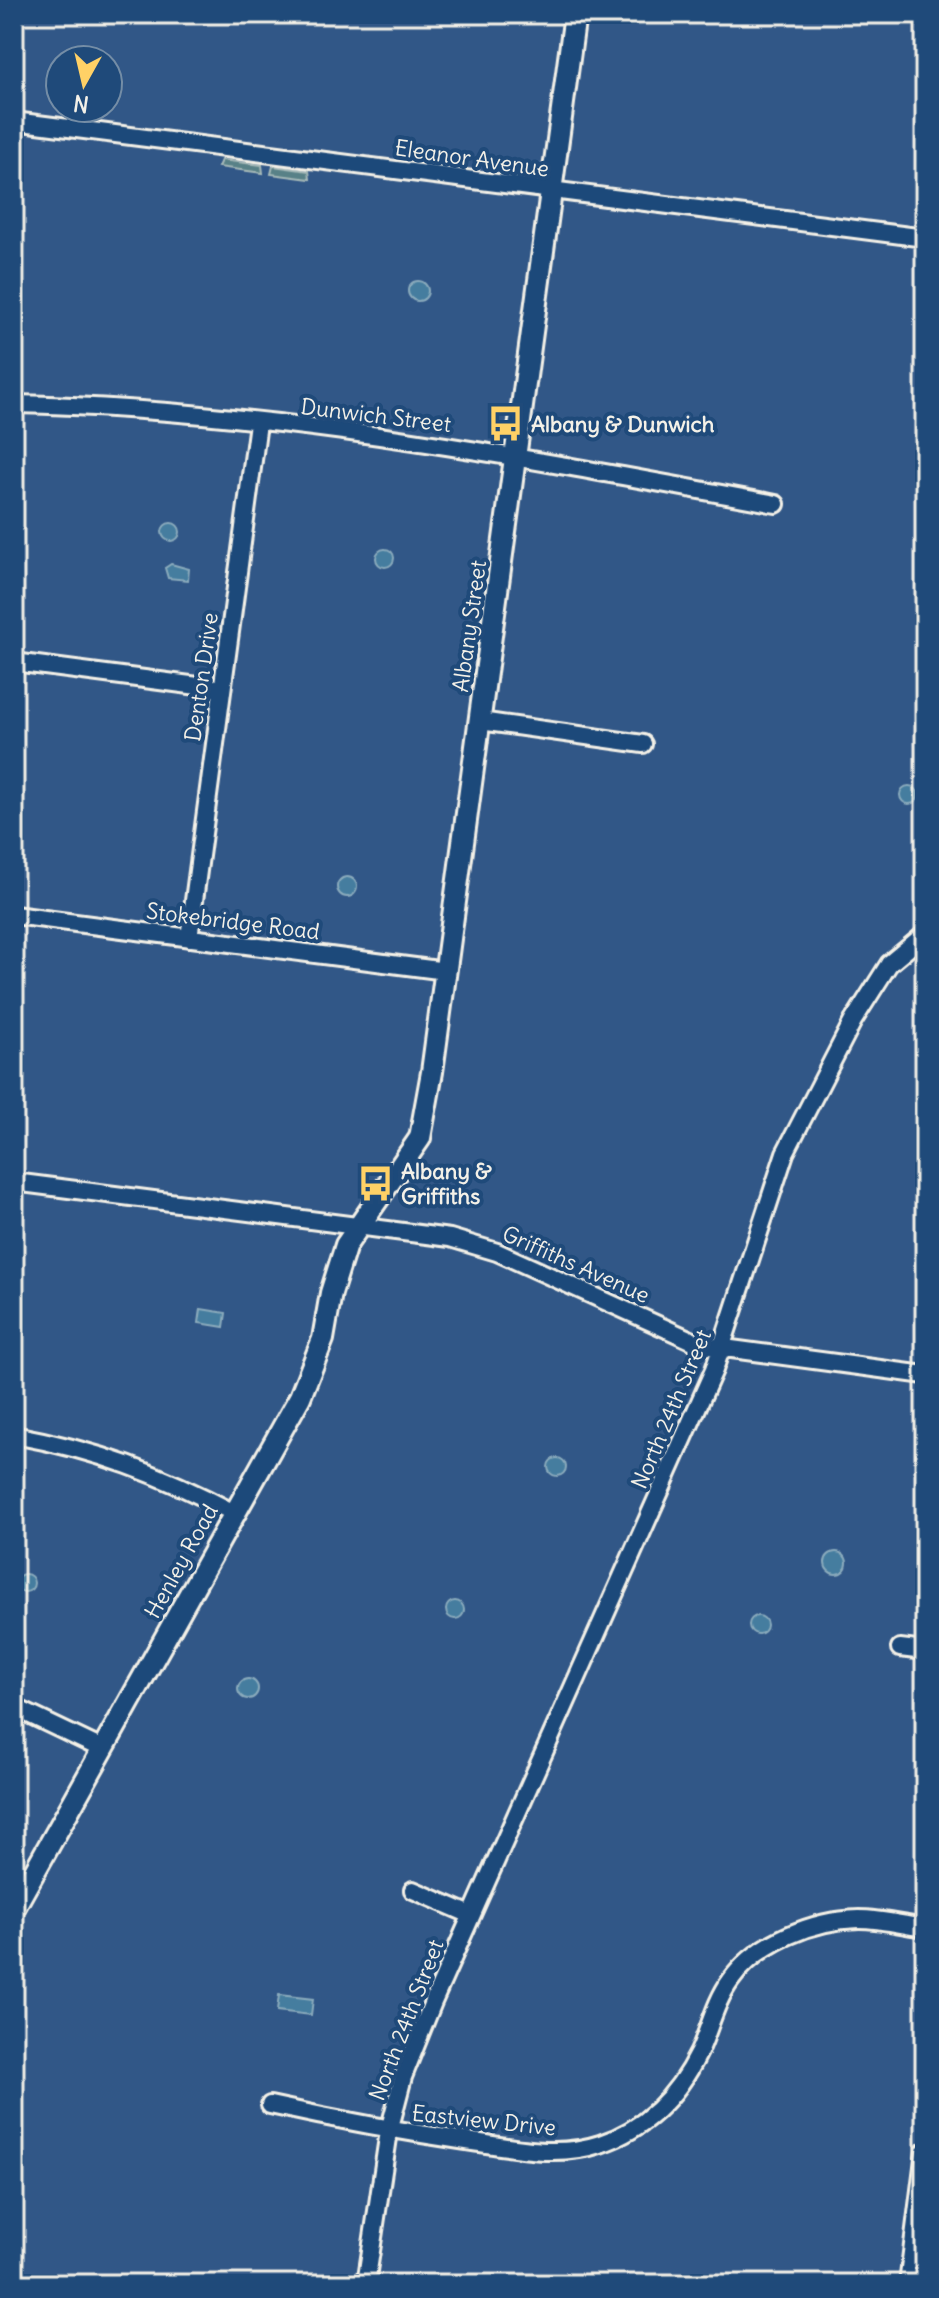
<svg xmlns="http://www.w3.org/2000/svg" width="939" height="2298" font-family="Delius,sans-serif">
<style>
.green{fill:#598187;stroke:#a6b9b8;stroke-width:2}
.water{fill:#457d9f;stroke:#8babbc;stroke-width:2}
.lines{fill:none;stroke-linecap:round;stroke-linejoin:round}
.minor-casing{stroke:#f4f1e8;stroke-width:22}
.tertiary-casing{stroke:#f4f1e8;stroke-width:26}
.minor{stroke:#1f4a7a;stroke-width:16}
.tertiary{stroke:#1f4a7a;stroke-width:20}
.labels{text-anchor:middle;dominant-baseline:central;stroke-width:8;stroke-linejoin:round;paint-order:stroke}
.street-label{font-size:22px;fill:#f4f1e8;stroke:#1f4a7a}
.poi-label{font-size:22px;font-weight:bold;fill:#f4f1e8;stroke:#1f4a7a;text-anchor:start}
</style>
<rect width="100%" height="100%" fill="#315787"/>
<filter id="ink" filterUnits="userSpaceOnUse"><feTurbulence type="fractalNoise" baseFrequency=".0125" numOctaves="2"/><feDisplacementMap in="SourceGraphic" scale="16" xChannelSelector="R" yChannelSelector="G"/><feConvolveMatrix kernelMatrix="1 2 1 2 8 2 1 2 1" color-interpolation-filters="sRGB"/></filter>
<g filter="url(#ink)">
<path class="green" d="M221 160 262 165 263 173 218 167Z
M273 166 309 171 310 179 271 174Z"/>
<path class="water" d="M408 291a10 10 0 1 1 20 0a10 10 0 1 1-20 0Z
M162 532a9 9 0 1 1 18 0a9 9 0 1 1-18 0Z
M376 558a9 9 0 1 1 18 0a9 9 0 1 1-18 0Z
M171 564 189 569 188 580 168 578 165 568Z
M900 795a9 9 0 1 1 18 0a9 9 0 1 1-18 0Z
M337 887a10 10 0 1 1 20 0a10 10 0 1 1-20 0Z
M201 1309 226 1313 224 1327 199 1323Z
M548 1467a9 9 0 1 1 18 0a9 9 0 1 1-18 0Z
M825 1563a11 11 0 1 1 22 0a11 11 0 1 1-22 0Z
M16 1583a9 9 0 1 1 18 0a9 9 0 1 1-18 0Z
M446 1610a9 9 0 1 1 18 0a9 9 0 1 1-18 0Z
M749 1625a9 9 0 1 1 18 0a9 9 0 1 1-18 0Z
M238 1689a10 10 0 1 1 20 0a10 10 0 1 1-20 0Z
M279 1995 313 1999 311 2015 277 2011Z"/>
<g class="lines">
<defs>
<path id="minor" d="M14 121 925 238
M14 404C270 409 525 458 776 504
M14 662 221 689
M480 721 643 744
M14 915 446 971
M189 938 258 423
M14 1182 450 1238 497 1252 702 1345 925 1375
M14 1435C96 1450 161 1474 234 1513
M900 1648 925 1651
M14 1707 104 1750
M413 1890 471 1915
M270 2105C338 2120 404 2132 473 2142 515 2148 558 2158 600 2144 646 2129 678 2095 699 2052 710 2028 715 2002 731 1980 758 1942 813 1920 859 1919 880 1919 904 1925 925 1928
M366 2284 389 2131 403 2077 433 2002 714 1370 785 1153 853 1021 889 964 925 934
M908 2284 925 2151"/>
<path id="tertiary" d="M14 1908 300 1397 323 1339 331 1293 346 1245 420 1138 432 1072 575 14"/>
</defs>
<use href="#minor" class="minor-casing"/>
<use href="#tertiary" class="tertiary-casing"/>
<use href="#minor" class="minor"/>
<use href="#tertiary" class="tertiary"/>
</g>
</g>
<defs>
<symbol id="bus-bare" viewBox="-9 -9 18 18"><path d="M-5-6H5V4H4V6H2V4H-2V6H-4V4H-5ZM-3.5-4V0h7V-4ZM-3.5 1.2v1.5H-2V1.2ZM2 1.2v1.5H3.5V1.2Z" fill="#ffd166" stroke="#1f4a7a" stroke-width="2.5" paint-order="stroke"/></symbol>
</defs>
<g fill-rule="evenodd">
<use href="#bus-bare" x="480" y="398" width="51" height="51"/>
<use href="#bus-bare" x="350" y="1158" width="51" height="51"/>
</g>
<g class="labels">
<g class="street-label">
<text transform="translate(472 158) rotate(8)">Eleanor Avenue</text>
<text transform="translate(376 415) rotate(7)">Dunwich Street</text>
<text transform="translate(469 626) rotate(-82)">Albany Street</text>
<text transform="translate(201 677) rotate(-82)">Denton Drive</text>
<text transform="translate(233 921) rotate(7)">Stokebridge Road</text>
<text transform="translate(576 1264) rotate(24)">Griffiths Avenue</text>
<text transform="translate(671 1409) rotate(-67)">North 24th Street</text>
<text transform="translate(181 1561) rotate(-61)">Henley Road</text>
<text transform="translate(406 2020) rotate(-69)">North 24th Street</text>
<text transform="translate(484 2120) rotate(6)">Eastview Drive</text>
</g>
<g class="poi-label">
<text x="531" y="424">Albany &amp; Dunwich</text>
<text x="401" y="1171">Albany &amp;<tspan x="401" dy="25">Griffiths</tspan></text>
</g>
</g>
<rect width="939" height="2298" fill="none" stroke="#1f4a7a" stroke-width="48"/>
<rect x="24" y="24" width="891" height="2250" fill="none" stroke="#f4f1e8" stroke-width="3" filter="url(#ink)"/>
<g transform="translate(84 84) rotate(188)"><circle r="38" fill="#1f4a7a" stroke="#748da6" stroke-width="2"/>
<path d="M0-6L14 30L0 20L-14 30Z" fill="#ffd166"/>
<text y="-12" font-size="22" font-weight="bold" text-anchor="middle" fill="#f4f1e8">N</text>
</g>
</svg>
